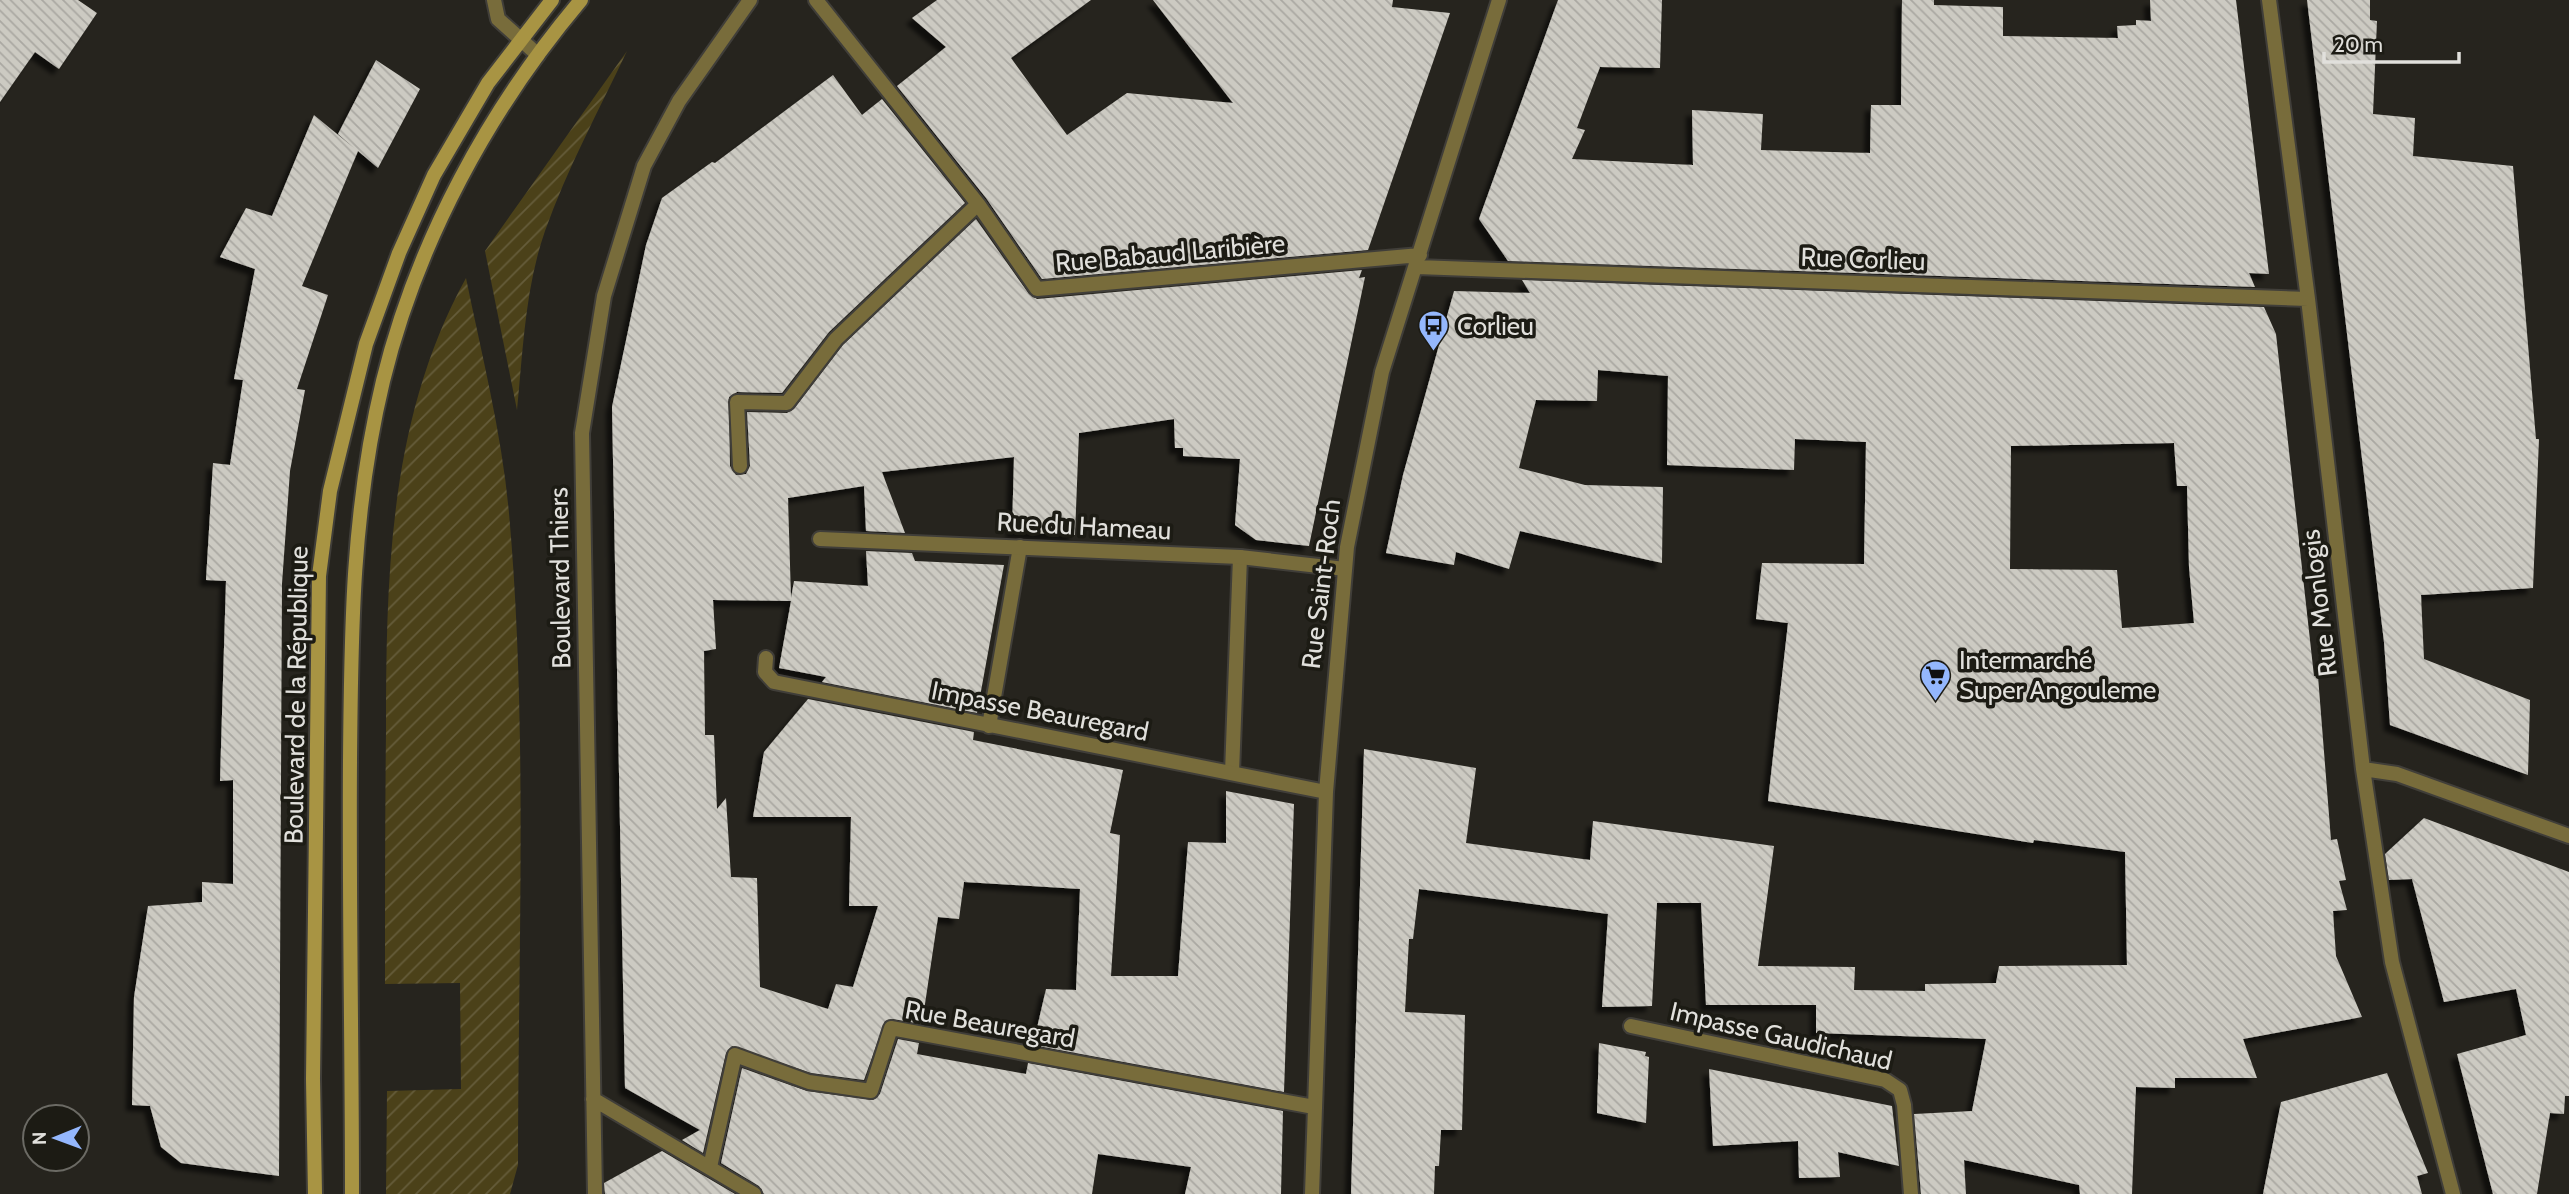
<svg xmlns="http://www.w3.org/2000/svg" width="2569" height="1194" font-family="Cabin,sans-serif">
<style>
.garden{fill:url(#garden-furrows)}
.building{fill:url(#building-back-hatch);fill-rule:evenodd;filter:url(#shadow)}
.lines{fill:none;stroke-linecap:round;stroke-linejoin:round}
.service-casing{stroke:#403e39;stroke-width:18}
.minor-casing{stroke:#403e39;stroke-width:18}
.tertiary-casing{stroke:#403e39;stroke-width:18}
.secondary-casing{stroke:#403e39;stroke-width:18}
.service{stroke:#786c3b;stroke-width:14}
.minor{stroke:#786c3b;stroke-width:14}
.tertiary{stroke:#786c3b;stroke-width:14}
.secondary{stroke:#a89443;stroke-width:14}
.labels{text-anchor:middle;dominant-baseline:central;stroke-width:7;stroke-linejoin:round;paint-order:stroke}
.street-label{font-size:26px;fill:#e1e0dc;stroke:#1c1b14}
.poi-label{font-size:26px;fill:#e1e0dc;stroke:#1c1b14;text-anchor:start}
</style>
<defs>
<pattern id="garden-furrows" width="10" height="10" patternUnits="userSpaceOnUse" patternTransform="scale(1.75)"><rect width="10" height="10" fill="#4b4119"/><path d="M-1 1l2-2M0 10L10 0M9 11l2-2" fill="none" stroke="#655c3a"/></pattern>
<pattern id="building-back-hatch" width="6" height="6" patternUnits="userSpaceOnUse" patternTransform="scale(1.75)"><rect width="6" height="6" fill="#cccac2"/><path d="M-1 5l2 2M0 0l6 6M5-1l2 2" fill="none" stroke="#aaa8a2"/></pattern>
<filter id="shadow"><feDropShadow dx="-6" dy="6" stdDeviation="2" flood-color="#0009"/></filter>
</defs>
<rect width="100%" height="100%" fill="#26241e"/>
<path class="garden" d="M627 51C599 110 567 169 545 231 525 288 523 351 517 410L485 251Z
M466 278C482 356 502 434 509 513 528 727 518 950 518 1165L510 1194H386L387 1091 461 1089 460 983 385 984C385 900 385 815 386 731 386 575 389 418 466 278Z"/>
<path class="building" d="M0 0H78L97 13 59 69 35 52 0 102Z
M937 0H1091L1011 58 1067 135 1127 93 1233 103 1153 0H1393L1392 7 1450 13 1368 250 1042 279 986 198 897 86 946 47 912 18Z
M1558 0H1662L1660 68 1600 67 1577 128 1585 130 1572 159 1693 165 1692 110 1763 114 1761 150 1870 153 1871 105H1901L1902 0H1934V5L2003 7V36L2118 38 2117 26 2136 25V20L2151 21 2150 0H2236L2269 274 2249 273 2255 287 1508 261 1479 219Z
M2307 0H2370V20L2377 21 2373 114 2415 118 2413 156 2513 166 2536 439H2539L2533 588 2421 595 2424 659 2530 700 2528 775 2390 725 2384 642Z
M376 60 420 89 378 168 358 151 302 286 328 295 297 389 305 390 290 471 282 584 279 1176 181 1163 161 1147 150 1106 132 1105 134 997 148 906 202 902V882L233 884V780L220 781 226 581 206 580 213 463 230 465 243 380 234 379 255 269 220 257 246 208 272 216 314 115 354 148 338 134Z
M833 75 862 115 882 99 965 203 829 332 782 393 737 392 729 397 730 466 736 475 746 474 750 466 747 412 787 413 794 409 843 345 976 219 1029 294 1037 299 1362 270 1359 278 1365 277 1309 546 1256 540 1235 525 1240 459 1183 456V448H1175L1174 419 1079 433 1075 535 1012 532 1014 457 882 472 905 533 866 531 864 486 788 498 791 598 794 581 868 586 866 551 912 553 915 561 1004 565 977 713 822 682 826 677 779 668 791 601 713 600 716 649 704 651 705 735H714L717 809 726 798 731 877 757 878 760 987 828 1009 836 984 853 987 878 906H849L851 817H753L764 752 808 699 974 732 973 740 1123 770 1110 833 1120 835 1111 976H1178L1188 842 1226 843V791L1294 804 1284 1092 1033 1045 1046 989 1076 990 1080 889 964 882 959 919 938 917 922 1024 893 1019 885 1021 864 1080 811 1073 732 1046 726 1053 703 1153 682 1140 700 1130 625 1088 612 407 646 245 662 198 712 162 715 163Z
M1522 280 2264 307 2276 334 2314 676H2318L2331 840 2337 839 2346 880 2339 881 2347 910 2333 911 2336 956 2362 1017 2243 1039 2257 1078H2175V1088L2136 1087 2132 1194H2080L2079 1185 1964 1160 1966 1194H1921L1914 1114 1972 1111 1986 1039 1816 1033V1005H1706L1701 903H1657L1652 1006 1602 1007 1608 914 1419 889 1413 939H1409L1405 1012 1465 1015 1462 1130H1441L1439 1166H1435L1434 1194H1351L1364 749 1476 768 1466 843 1590 860 1593 821 1774 846 1758 966 1855 967 1854 990 1925 991V984L1996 983 1999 966 2127 965 2125 852 2034 840 2033 843 1768 801 1788 623 1756 619 1762 563 1864 564 1866 442 1795 439 1794 470 1667 465 1668 376 1598 370 1597 401 1536 400 1519 468 1585 485 1663 487 1662 563 1520 531 1509 569 1456 552 1454 565 1386 553 1403 475 1454 291 1530 293ZM2174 443 2177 486H2187L2189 567 2194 623 2122 628 2117 570 2010 569 2011 446Z
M2424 818 2569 872V1096H2565L2564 1114 2550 1113 2537 1194H2493L2457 1054 2526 1035 2516 989 2444 1002 2412 879 2389 880 2385 854Z
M898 1039 919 1043 917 1054 1026 1074 1028 1063 1283 1111 1281 1194H1185L1191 1167 1098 1154 1092 1194H764L759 1186 721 1163 742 1068 807 1091 873 1100 880 1094Z
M1599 1043 1646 1052 1645 1056 1649 1057 1646 1123 1597 1113Z
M1709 1069 1892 1106 1899 1166 1838 1152 1840 1177 1799 1178 1798 1141 1713 1146Z
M2387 1073 2428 1173 2417 1176 2422 1194H2263L2281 1102Z
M662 1151 735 1194H605L604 1183Z"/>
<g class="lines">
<defs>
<path id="service" d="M989 726 1020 547
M1232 773 1240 557
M1631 1026 1885 1080 1900 1090 1904 1105 1911 1194"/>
<path id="minor" d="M816 0 978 204 1037 289 1420 255
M2269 0 2308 299 2363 769 2392 962 2453 1194
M1417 267 2308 299
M740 466 737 402 787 403 836 339 978 204
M820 539 1240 557 1345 569
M766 658 765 672 774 682 1326 792
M2363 769 2397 774 2569 836
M593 1099 754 1194
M710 1167 735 1055 809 1082 871 1091 891 1028 1314 1107
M595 1194 582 433 604 296 644 166 679 101 750 0
M1312 1194 1326 792 1347 547 1382 372 1499 0"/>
<path id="tertiary" d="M494 0 498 19 538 55"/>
<path id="secondary" d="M315 1194 313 1079 319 576 330 491 366 344 399 253 434 175 488 83 552 0
M352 1194C352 1050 349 905 350 761 351 630 352 510 383 381 417 242 489 109 581 0"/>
</defs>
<use href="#service" class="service-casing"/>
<use href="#minor" class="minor-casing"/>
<use href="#tertiary" class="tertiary-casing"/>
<use href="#secondary" class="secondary-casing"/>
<use href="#service" class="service"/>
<use href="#minor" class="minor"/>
<use href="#tertiary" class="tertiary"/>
<use href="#secondary" class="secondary"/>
</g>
<defs>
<symbol id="bus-pin" viewBox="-11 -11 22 30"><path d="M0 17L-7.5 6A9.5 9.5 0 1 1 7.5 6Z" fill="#94b7fd" stroke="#1c1b14"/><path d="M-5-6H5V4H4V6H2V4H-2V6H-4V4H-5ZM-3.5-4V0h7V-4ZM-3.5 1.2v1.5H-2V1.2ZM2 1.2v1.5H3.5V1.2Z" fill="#111"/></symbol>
<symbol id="supermarket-pin" viewBox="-11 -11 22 30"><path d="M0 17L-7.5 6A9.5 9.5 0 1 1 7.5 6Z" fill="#94b7fd" stroke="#1c1b14"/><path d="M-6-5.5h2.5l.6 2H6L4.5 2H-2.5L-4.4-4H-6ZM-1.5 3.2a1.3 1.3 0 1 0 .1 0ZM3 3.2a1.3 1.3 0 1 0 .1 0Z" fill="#111"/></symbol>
</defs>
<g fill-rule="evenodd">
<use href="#bus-pin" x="1416" y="308" width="35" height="47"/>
<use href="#supermarket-pin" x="1918" y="658" width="35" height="47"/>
</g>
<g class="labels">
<g class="street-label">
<text transform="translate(1170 253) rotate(-5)">Rue Babaud Laribière</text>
<text transform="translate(1863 259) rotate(2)">Rue Corlieu</text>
<text transform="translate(1084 526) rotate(3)">Rue du Hameau</text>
<text transform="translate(560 578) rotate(-91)">Boulevard Thiers</text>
<text transform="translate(1321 584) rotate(-83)">Rue Saint-Roch</text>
<text transform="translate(2319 603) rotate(-97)">Rue Monlogis</text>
<text transform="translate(296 695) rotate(-89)">Boulevard de la République</text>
<text transform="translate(1040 711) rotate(11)">Impasse Beauregard</text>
<text transform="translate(990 1024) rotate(10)">Rue Beauregard</text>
<text transform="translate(1781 1036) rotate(13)">Impasse Gaudichaud</text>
</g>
<g class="poi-label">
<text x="1457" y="326">Corlieu</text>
<text x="1959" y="660">Intermarché<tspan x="1959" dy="30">Super Angouleme</tspan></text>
</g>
</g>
<g transform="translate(56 1138) rotate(269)"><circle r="33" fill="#1c1b14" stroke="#6b6a64" stroke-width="2"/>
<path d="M0-5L12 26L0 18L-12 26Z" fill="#94b7fd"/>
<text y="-10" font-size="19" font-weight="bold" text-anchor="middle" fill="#e1e0dc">N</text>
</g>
<path d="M2324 52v10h135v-10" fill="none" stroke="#e1e0dc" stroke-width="3.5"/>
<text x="2334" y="52" font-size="21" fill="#e1e0dc" stroke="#1c1b14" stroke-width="5" paint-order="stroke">20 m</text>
</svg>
